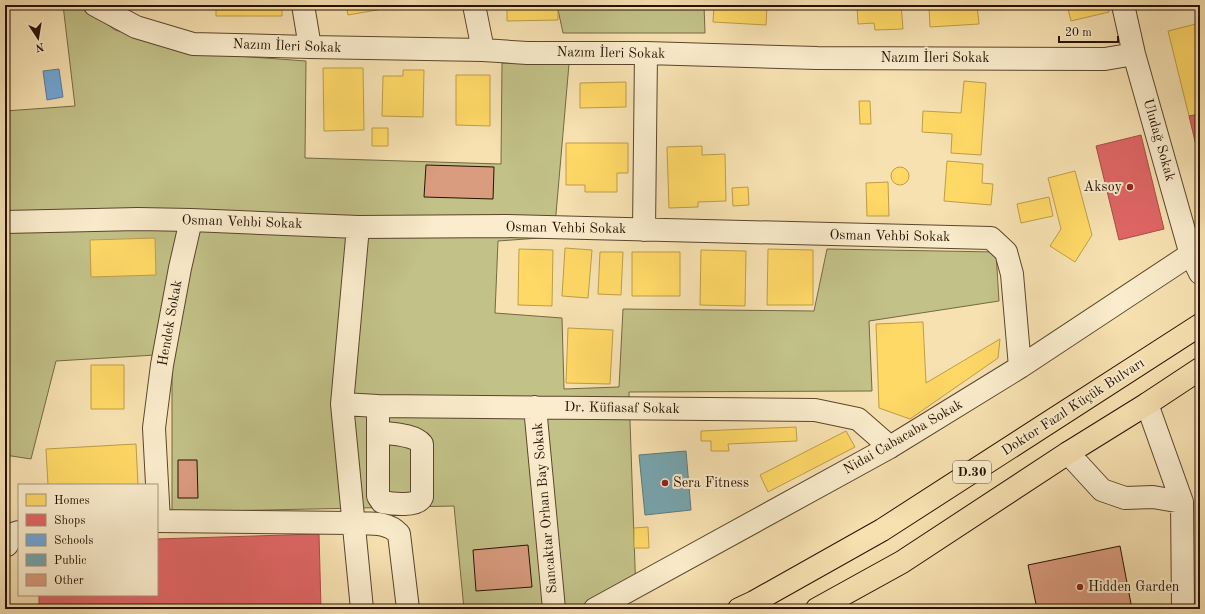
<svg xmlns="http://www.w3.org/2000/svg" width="1205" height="614" font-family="'Old Standard TT',serif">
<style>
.green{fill:#c2c188;stroke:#746944}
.homes{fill:#ffd966;stroke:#be9d47}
.shops{fill:#e06666;stroke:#a84c47}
.schools{fill:#6fa8dc;stroke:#597b9a}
.public{fill:#76a5af;stroke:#5e797a}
.building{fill:#da9c7f;stroke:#271100}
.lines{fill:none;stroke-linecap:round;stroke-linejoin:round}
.minor-casing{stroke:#5b452c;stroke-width:24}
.highway-casing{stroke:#271100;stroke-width:24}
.minor{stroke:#faeccc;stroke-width:22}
.highway{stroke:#f7e1b1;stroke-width:22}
.poi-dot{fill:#8f2418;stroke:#faeccc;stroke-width:1.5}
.labels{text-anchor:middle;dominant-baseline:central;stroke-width:4;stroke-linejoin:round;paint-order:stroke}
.shield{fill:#faeccc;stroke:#66533d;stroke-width:1}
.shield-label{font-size:13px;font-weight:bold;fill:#271100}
.street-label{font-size:14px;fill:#271100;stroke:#faeccc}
.poi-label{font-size:14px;fill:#271100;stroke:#faeccc;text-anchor:start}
</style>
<rect width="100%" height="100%" fill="#f7e1b1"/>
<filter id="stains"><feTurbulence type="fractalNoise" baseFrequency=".005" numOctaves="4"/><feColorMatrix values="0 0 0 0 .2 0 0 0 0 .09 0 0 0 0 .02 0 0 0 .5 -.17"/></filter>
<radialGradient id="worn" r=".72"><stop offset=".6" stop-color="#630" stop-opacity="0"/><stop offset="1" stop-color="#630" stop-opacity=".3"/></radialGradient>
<path class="green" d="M63 5H81L115 30 196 53 306 61 305 158 501 164 502 63 569 64 554 237 498 241 495 313 562 318 564 389 619 387 623 309 814 311 827 249 996 252 999 301 869 321 872 391 629 392 636 595 590 609H464L454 506 172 512V354L56 361 31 459 5 455V111L75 106Z
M557 5H704L705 33H563Z"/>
<path class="homes" d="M216 5H282V16H216Z
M346 5H394V7L348 15Z
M507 5H558V20L507 21Z
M714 5H767L766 25 713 22Z
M857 5H901L903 29 875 30 874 23 858 24Z
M953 5H977L979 24 930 27 929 7Z
M1067 5H1107L1109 12 1071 21Z
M1200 23V114L1189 116 1168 31Z
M323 68H363L364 130 324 131Z
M403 70H424L423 117 382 116 383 76H403Z
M456 75H490V126L456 125Z
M964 81 986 83 981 155 951 153 952 134 922 132 923 111 961 113Z
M626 82V107L580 108V83Z
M859 101H870L871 124H860Z
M372 128H388V146H372Z
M566 143H628V173H617V192H585V185H566Z
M702 146V155L725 154 726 201 698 202V207L669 208 667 147Z
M947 161 983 164 982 183 993 184 991 205 944 201Z
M891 176a9 9 0 1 1 18 0a9 9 0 1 1-18 0Z
M1075 171 1092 235 1075 262 1050 246 1061 229 1048 178Z
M888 182 889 216H867L866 183Z
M748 187 749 205 733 206 732 188Z
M1049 197 1053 216 1021 223 1017 204Z
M155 238 156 275 91 277 90 240Z
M565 248 592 250 588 298 562 296Z
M519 249 553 250 552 306 518 305Z
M768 249 813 250V305H767Z
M701 250 746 251 745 306 700 305Z
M600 252H623L621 295 598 294Z
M632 252H680V296H632Z
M923 322 926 383 1000 339 998 358 910 419 879 408 876 324Z
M568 328 613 330 610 384 566 383Z
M91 365H124V409H91Z
M796 427 797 441 728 444 729 451H711V441H701V431Z
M846 431 855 447 768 492 760 475Z
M136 444 138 485H48L46 449Z
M648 527 649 548H634V528Z"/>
<path class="shops" d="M1200 114V162L1189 116Z
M1141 135 1164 229 1119 240 1096 146Z
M319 534 321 609H39V595H157V539Z"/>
<path class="schools" d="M59 69 63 97 47 100 43 71Z"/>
<path class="public" d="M686 451 691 510 645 515 639 455Z"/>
<path class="building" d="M426 165 494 167 493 199 424 197Z
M178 460H197L198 498H178Z
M528 545 532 587 476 591 473 550Z
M1120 546 1132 609H1037L1028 565Z"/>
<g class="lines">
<defs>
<path id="minor" d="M95 5 136 27 193 44 310 47 483 50 527 53H646L817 58 1105 59 1134 54
M303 5 310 47
M474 5 483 50
M1123 5 1134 54 1191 255 1200 273
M5 222 138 219 191 220 358 227 505 226 991 238 1006 252 1012 274 1020 367
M358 227 342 404 362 609
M644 230 646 53
M342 404 378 406 815 410 858 419 890 447
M1147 404 1182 502 1183 609
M535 407 554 609
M378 432C391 434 414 434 422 444V497C418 507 392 504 382 502L378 496V406
M1068 453 1102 490 1125 498 1153 497 1182 502
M157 521 353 523C370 524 387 521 399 534L408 609
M159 521 154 428 162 365 180 268 191 220
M7 545 13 534 19 532
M595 609 890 447 1020 367 1200 248"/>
<path id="highway" d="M739 609 754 602 882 530 1200 325
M817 609 902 562 1068 453 1147 404 1200 369"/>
</defs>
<use href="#minor" class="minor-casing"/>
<use href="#highway" class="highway-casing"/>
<use href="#minor" class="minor"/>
<use href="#highway" class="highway"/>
</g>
<g class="poi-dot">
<circle cx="1130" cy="187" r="4"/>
<circle cx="665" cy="483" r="4"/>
<circle cx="1080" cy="587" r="4"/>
</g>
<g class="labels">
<rect class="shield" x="953" y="461" width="38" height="22" rx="3"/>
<g class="shield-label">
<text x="972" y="472">D.30</text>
</g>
<g class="street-label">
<text transform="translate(287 46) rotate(2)">Nazım İleri Sokak</text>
<text transform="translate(611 53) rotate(1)">Nazım İleri Sokak</text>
<text x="935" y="58">Nazım İleri Sokak</text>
<text transform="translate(1159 140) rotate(74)">Uludağ Sokak</text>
<text transform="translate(242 222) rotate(2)">Osman Vehbi Sokak</text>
<text transform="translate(566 228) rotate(1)">Osman Vehbi Sokak</text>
<text transform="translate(890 236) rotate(1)">Osman Vehbi Sokak</text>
<text transform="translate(170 323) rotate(-80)">Hendek Sokak</text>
<text transform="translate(1073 407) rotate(-33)">Doktor Fazıl Küçük Bulvarı</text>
<text transform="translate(622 408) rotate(1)">Dr. Küfiasaf Sokak</text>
<text transform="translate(903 437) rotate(-30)">Nidai Cabacaba Sokak</text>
<text transform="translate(545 508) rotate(-95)">Sancaktar Orhan Bay Sokak</text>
</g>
<g class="poi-label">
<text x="1122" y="187" text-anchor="end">Aksoy</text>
<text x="673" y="483">Sera Fitness</text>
<text x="1088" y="587">Hidden Garden</text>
</g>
</g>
<rect width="1205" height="614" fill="none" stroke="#f7e1b1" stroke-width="20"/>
<rect x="6" y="6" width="1193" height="602" fill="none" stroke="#271100" stroke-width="2"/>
<rect x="10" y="10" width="1185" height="594" fill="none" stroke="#271100"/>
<rect x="18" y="484" width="140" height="112" fill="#faeccc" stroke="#a6947a"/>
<rect x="26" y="494" width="20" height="12" fill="#ffd966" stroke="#a6947a"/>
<text x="54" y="504" font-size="12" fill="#271100">Homes</text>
<rect x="26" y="514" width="20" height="12" fill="#e06666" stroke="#a6947a"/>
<text x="54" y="524" font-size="12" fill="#271100">Shops</text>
<rect x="26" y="534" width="20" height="12" fill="#6fa8dc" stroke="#a6947a"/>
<text x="54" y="544" font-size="12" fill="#271100">Schools</text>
<rect x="26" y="554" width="20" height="12" fill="#76a5af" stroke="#a6947a"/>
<text x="54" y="564" font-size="12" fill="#271100">Public</text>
<rect x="26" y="574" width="20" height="12" fill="#da9c7f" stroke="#a6947a"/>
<text x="54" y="584" font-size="12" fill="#271100">Other</text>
<g transform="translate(38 38) rotate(168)" stroke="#faeccc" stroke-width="3" paint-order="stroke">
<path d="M0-3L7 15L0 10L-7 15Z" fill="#271100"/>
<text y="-6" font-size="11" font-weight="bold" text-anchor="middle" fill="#271100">N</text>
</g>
<path d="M1059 36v6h59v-6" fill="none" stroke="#271100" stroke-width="2"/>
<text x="1065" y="36" font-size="12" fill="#271100" stroke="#faeccc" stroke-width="3" paint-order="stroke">20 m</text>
<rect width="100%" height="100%" filter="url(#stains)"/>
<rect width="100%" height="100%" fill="url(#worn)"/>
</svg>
